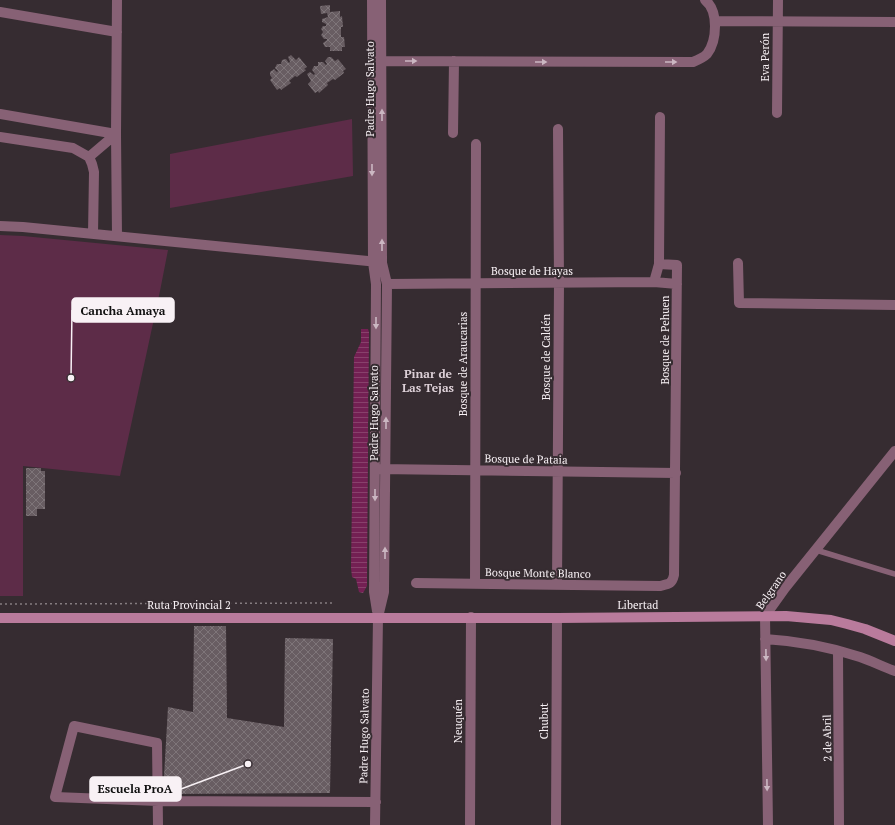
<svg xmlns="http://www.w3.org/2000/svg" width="895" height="825" font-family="'PT Serif',serif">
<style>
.green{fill:#5d2c48}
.water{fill:url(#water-rules)}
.building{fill:url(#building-cross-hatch)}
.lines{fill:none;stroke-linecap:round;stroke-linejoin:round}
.path{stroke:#857c80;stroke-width:1.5;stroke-dasharray:2 3;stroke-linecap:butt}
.lane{stroke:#876175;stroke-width:5.5}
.street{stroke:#876175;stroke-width:10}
.secondary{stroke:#b97b9c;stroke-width:10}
.oneway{fill:#cbb7c2}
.labels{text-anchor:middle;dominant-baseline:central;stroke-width:4;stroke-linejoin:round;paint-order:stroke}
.street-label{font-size:11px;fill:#f8f1f5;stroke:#362c31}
.neighbourhood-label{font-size:12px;font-weight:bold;fill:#dccfd6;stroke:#362c31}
.leader{fill:none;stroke:#f8f1f5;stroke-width:1.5}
.callout-dot{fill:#f8f1f5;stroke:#362c31;stroke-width:1.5}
.callout{fill:#f8f1f5;stroke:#f8f1f5;stroke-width:1.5}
.callout-label{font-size:12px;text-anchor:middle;font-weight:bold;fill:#111}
</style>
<defs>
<pattern id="water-rules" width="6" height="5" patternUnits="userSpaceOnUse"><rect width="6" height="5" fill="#732053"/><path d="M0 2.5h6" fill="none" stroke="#88416c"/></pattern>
<pattern id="building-cross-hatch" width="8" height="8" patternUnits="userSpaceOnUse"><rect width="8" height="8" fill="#685d62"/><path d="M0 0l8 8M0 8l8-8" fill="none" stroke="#7e7579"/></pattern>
</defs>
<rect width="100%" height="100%" fill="#362c31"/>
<path class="green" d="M352 119 353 176 170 208V154Z
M0 235 23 236 168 250 160 291 120 476 23 466V596H0Z"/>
<path class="water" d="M361 329H368L369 332 367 577V586L363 593 359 592 356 579 352 577 351 568 354 357 361 342Z"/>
<path class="building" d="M330 5V12L340 11V17L342 16 343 27H341V37H344L345 47H342V51H330V47H325L323 43 327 40V39H324L321 35 323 32 321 29 323 26H326V24L322 22V19L328 17 327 13 321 14 320 6Z
M291 55 296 60 299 57 307 67 304 69 306 70 297 77 295 76 289 81 291 83 281 90 280 88 277 90 270 80 272 78 270 75V72L274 69 277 72 278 71 275 68 277 64H281L282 60 286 59 289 63 290 62 288 57Z
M328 57H331L335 61 338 59 346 69 343 71 344 73 335 80 333 79 327 83 328 85 319 93 318 91 315 93 308 84 311 81 307 74 310 72 314 75 315 74 312 70 314 66H318V62H323L326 65 327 64 325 61Z
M26 468H41V471H45V509H37V516H26Z
M194 626H226L227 718 284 727 285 638 333 639 330 793 163 794 168 707 193 712Z"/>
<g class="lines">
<path class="path" d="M0 604 332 603"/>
<path class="lane" d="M816 550 895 574"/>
<path class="street" d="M372 0 373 262 376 284 374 592 377 611
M0 12 117 32
M715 21 895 22
M376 61 693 62C698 60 703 58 707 54 717 41 719 11 705 0
M777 113 778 0
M0 114 116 134 117 236
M453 133 454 61
M0 137 73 148 89 157
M0 226 23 227 378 262
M93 234 94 172 92 164 89 157 116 134 117 0
M738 263 739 303 895 305
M654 282 659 264
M387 284 654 282 677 284
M379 469 676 473
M416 583 660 586C669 584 672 584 674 575L677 265 659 264 660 117
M475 584 476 144
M557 585 559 283 558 129
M765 639C798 641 830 647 860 657 872 661 883 667 895 671
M838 651 839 825
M158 825 157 743 74 726 55 797 158 801 376 802
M375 825 378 617 384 592 387 284 382 263 381 0
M470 825 471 617
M556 825 557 618
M768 825 765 616 785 588 895 451"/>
<path class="secondary" d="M0 618H557L786 616 831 620 847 624 865 629 895 641"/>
</g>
<defs><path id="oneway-solid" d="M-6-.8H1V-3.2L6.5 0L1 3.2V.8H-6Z"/></defs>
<g class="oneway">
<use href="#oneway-solid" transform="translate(411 61)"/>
<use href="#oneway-solid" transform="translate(541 62)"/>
<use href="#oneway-solid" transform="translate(671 62)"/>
<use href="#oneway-solid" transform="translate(382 115) rotate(-90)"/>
<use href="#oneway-solid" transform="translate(372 170) rotate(90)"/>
<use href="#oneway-solid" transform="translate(382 245) rotate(-90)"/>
<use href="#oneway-solid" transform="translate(376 323) rotate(90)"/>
<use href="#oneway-solid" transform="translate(386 423) rotate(-90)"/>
<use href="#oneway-solid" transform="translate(375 495) rotate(90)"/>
<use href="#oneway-solid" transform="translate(385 553) rotate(-90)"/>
<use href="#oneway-solid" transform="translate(766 655) rotate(89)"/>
<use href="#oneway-solid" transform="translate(767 785) rotate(89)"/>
</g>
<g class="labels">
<g class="street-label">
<text transform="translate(765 57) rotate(-90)">Eva Perón</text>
<text transform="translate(370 89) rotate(-90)">Padre Hugo Salvato</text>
<text x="532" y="271">Bosque de Hayas</text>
<text transform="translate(665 340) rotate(-90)">Bosque de Pehuen</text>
<text transform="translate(546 357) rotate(-90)">Bosque de Caldén</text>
<text transform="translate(463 364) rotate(-90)">Bosque de Araucarias</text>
<text transform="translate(374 413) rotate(-90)">Padre Hugo Salvato</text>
<text transform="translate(526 459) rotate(1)">Bosque de Pataia</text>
<text transform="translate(538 573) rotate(1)">Bosque Monte Blanco</text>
<text transform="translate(771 590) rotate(-55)">Belgrano</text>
<text x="189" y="605">Ruta Provincial 2</text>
<text x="638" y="605">Libertad</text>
<text transform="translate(458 721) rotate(-90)">Neuquén</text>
<text transform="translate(544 721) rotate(-90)">Chubut</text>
<text transform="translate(364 736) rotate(-89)">Padre Hugo Salvato</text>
<text transform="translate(827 738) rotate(-91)">2 de Abril</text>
</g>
<g class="neighbourhood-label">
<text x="428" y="373">Pinar de<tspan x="428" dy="14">Las Tejas</tspan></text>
</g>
</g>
<path class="leader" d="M71 378L72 310M248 764L181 789"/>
<g class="callout-dot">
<circle cx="71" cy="378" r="4"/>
<circle cx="248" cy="764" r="4"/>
</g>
<g class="callout">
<rect x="72" y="298" width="102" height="24" rx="4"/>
<rect x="90" y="777" width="91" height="24" rx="4"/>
</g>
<g class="callout-label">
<text x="123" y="315">Cancha Amaya</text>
<text x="135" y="793">Escuela ProA</text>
</g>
</svg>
